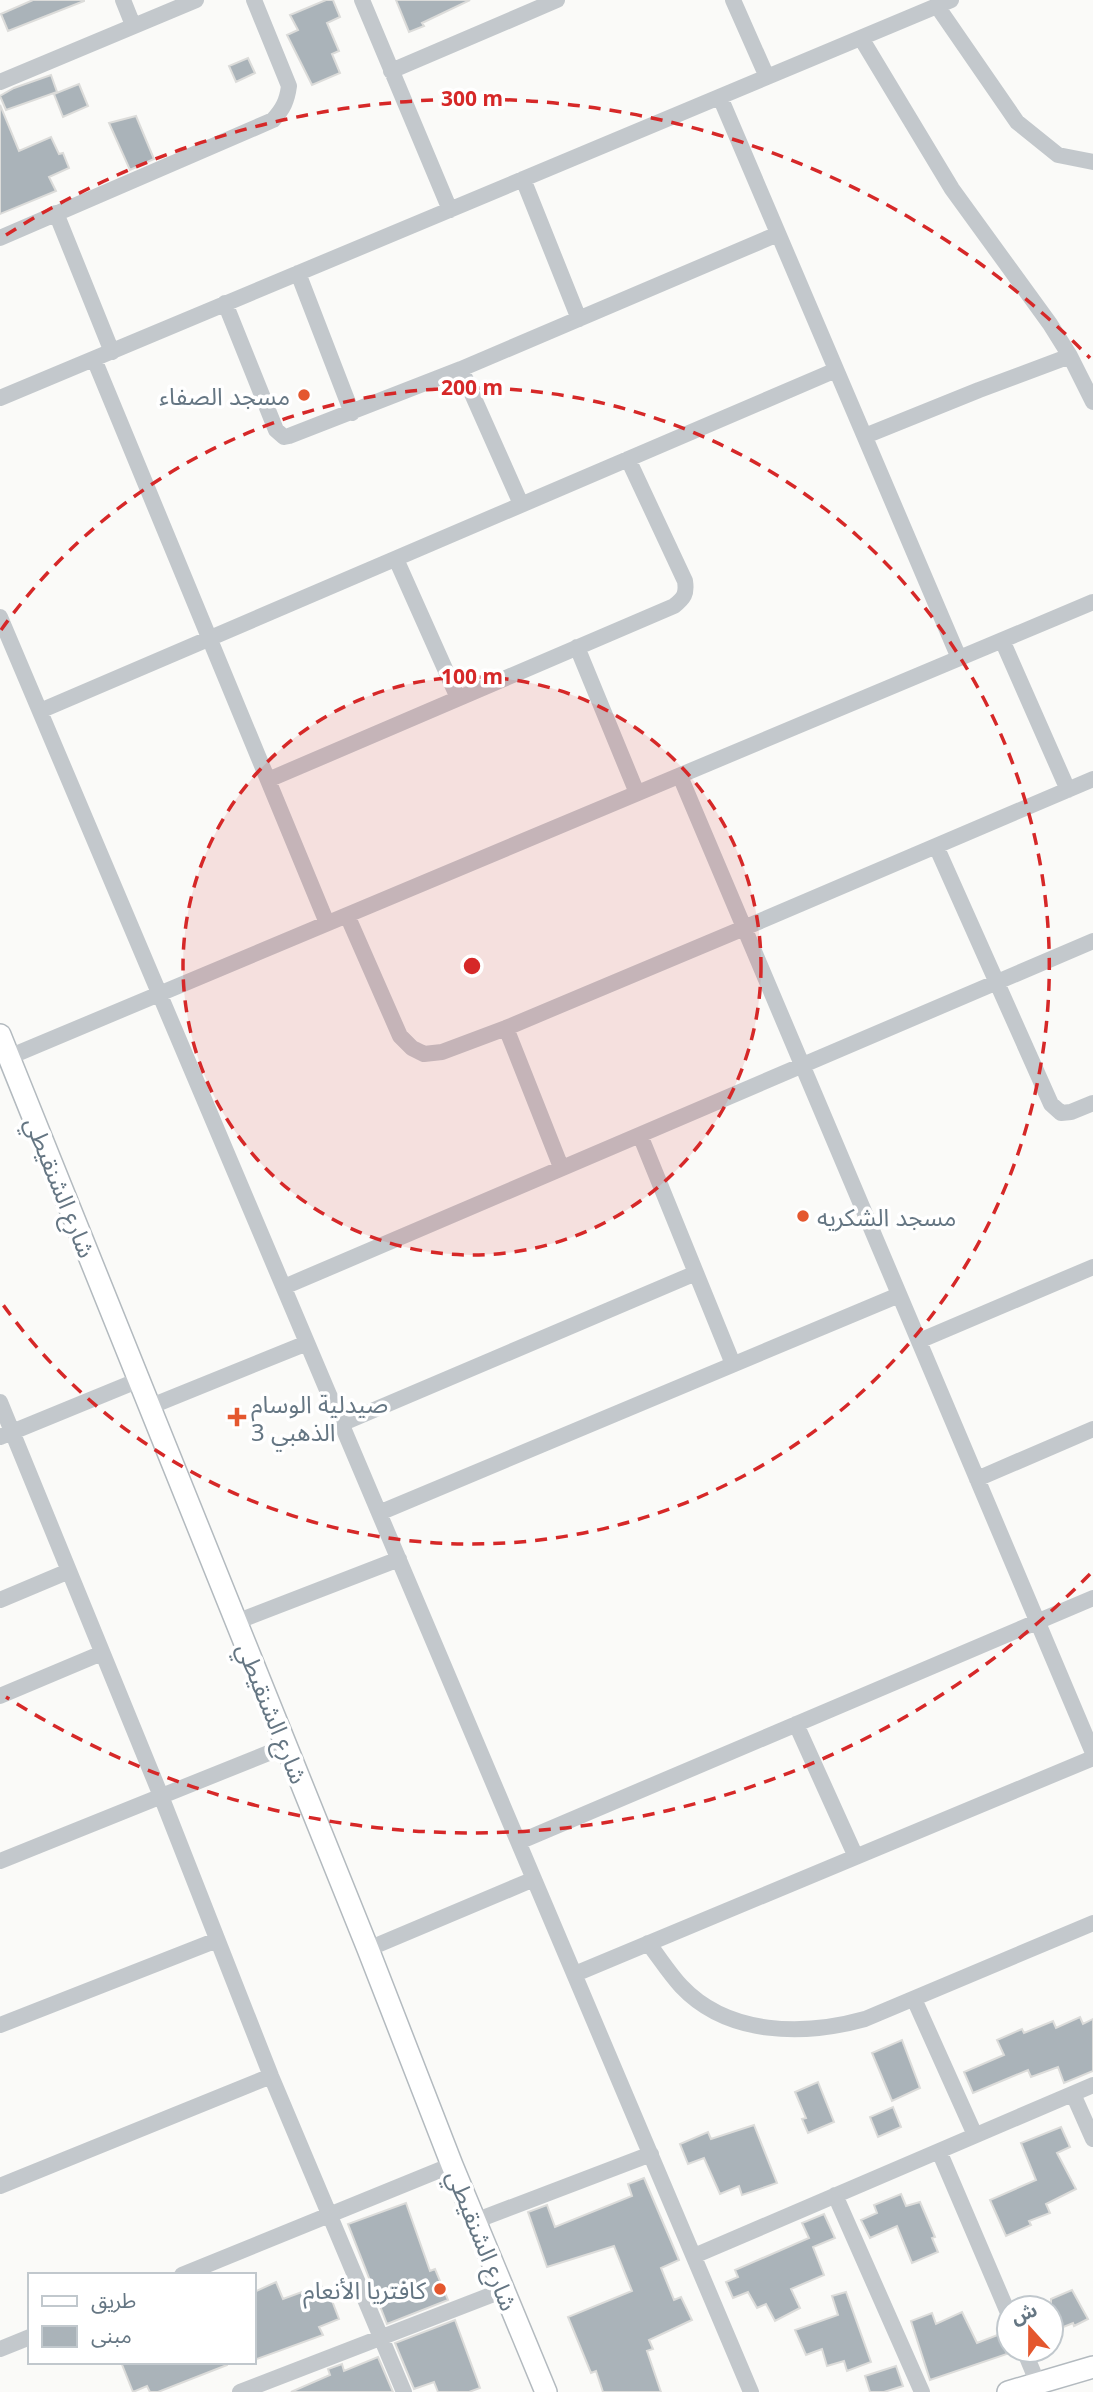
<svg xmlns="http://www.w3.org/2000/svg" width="1093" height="2392" font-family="'Noto Sans','Noto Sans Arabic',sans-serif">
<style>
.building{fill:#aab3b9;stroke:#dcdcda;stroke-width:2}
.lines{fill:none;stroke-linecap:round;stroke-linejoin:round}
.secondary-casing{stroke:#b3babf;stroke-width:24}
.street{stroke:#c3c8cc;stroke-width:16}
.secondary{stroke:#fff;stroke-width:21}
.ring{fill:none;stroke:#d62828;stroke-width:3.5;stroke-dasharray:12 9}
.poi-dot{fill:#e4572e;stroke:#fff;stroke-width:2.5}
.labels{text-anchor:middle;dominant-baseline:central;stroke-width:7;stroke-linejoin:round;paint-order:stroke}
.poi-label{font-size:24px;fill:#657683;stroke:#fff;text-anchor:end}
.street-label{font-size:24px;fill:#657683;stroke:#fff}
.centre{fill:#d62828;stroke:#fff;stroke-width:3.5}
.ring-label{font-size:21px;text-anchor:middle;font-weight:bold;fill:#d62828;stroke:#fff;stroke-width:7;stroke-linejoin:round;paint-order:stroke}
</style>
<rect width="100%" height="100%" fill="#fafaf8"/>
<path class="building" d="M33 0H84V1L8 31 1 14Z
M326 0H333L340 17 327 23 339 51 332 54 340 73 312 85 287 35 298 30 290 15Z
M396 0H470L422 23 424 26 409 32Z
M248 58 255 73 236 82 229 66Z
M51 75 57 92 6 110 0 96 14 88Z
M79 84 88 106 63 117 54 94Z
M0 105 19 151 51 137 59 154 63 153 69 168 49 177 56 191 0 214Z
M136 116 154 159 130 170 109 123Z
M1080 2017 1083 2024 1093 2019V2071L1064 2083 1058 2067 1031 2077 1028 2070 973 2093 964 2072 1004 2055 997 2040 1022 2029 1024 2033 1053 2021 1056 2028Z
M902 2040 920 2088 892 2101 872 2053Z
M818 2082 834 2122 808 2133 802 2119 806 2118 795 2092Z
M893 2107 901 2127 878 2137 870 2117Z
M754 2125 777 2183 742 2195 739 2186 720 2194 704 2158 688 2164 680 2144 708 2132 711 2139Z
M1061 2127 1070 2147 1057 2153 1076 2189 1046 2204 1050 2213 1029 2221 1031 2225 1006 2236 990 2200 1036 2180 1021 2143Z
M644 2178 679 2260 661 2268 674 2300 681 2297 692 2320 649 2340 653 2349 647 2351 661 2392H603L596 2371 591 2373 568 2317 632 2291 614 2246 547 2267 528 2212 547 2205 555 2227 632 2196 628 2184Z
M901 2194 906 2206 920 2202 935 2237 932 2238 938 2252 912 2263 897 2226 870 2238 861 2220 877 2213 874 2205Z
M406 2203 430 2271 435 2269 448 2300 387 2324 348 2224Z
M824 2214 835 2238 813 2247 824 2275 791 2289 800 2308 775 2321 766 2304 757 2308 748 2292 733 2298 726 2282 738 2277 735 2270 809 2238 802 2223Z
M276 2282 283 2299 321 2285 326 2300 331 2298 339 2319 319 2327 323 2335 254 2360V2292Z
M1072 2290 1088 2319 1074 2326 1073 2323 1051 2332V2299Z
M846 2292 871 2362 847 2371 844 2361 827 2366 822 2349 806 2355 795 2330 838 2315 832 2296Z
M962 2312 977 2343 1000 2334 1007 2354 930 2380 911 2321 932 2313 936 2324Z
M455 2320 480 2388 469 2392H438L434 2382 414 2389 395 2343Z
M378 2357 393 2392H291L330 2375 328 2369 342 2364 344 2371Z
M121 2362H227V2365L158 2392H150L147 2386 133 2392Z
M896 2366 903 2386 884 2392H870L865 2376Z"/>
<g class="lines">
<defs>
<path id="secondary" d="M0 1035 368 1949 452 2165 546 2392
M1008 2392 1093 2367"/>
</defs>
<use href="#secondary" class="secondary-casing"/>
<path class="street" d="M123 0 133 25
M362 0 450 210
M733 0 767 77
M937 6 1017 122 1058 155 1093 162
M861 38 952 189 1050 324 1070 356 1093 402
M391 71 557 0
M0 82 196 0
M720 97 959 658
M523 179 579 319
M56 213 112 352
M0 238 273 120C283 109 287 101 289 86L254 0
M298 273 352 413
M225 303 276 430 284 437 289 436 461 369 778 234
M94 359 327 923
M461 369 521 504
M0 398 951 0
M865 436 979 390 1070 356
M396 559 458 698
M0 617 751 2392
M1002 640 1068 790
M577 647 637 793
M40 711 836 370
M680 776 1093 1753
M268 780 674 606C684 598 687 594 685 581L628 459
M936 846 1051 1104 1061 1113 1071 1112 1093 1103
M347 915 400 1036 412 1048 424 1054 442 1052 506 1028 744 928 1093 779
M506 1028 561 1167
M9 1057 1093 602
M640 1135 733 1364
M284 1287 1093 941
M919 1341 1093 1267
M0 1402 161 1796 271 2076 404 2392
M149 1407 307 1343
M341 1424 696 1273
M0 1437 139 1380
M977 1479 1093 1429
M379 1513 899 1295
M0 1600 69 1571
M236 1622 399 1559
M0 1696 102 1653
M796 1724 856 1857
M519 1842 1093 1598
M0 1861 286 1746
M648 1943C659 1957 669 1973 681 1986 728 2036 804 2036 865 2019L1093 1923
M368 1949 534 1879
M575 1974 1093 1758
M914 1999 975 2135
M0 2025 217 1940
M1073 2094 1093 2139
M939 2151 1009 2315
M0 2186 271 2076
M835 2195 922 2392
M475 2221 651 2154
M694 2256 1093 2085
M182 2275 452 2165
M0 2349 30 2337
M1024 2350 1038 2384
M240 2392 504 2290"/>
<use href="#secondary" class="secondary"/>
</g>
<circle cx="472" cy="966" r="289" fill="#d62828" fill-opacity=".12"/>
<g class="ring">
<circle cx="472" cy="966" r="289"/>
<path d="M1 630A578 578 0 1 1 1 1302"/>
<path d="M1090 1574A867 867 0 0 1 6 1697M6 235A867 867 0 0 1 1090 358"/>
</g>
<g class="poi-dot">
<circle cx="304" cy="395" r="7"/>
<circle cx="803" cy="1216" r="7"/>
<path d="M233.5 1406.5h7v7h7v7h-7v7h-7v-7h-7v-7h7z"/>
<circle cx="440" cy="2289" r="7"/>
</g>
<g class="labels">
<g class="poi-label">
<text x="290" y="395">مسجد الصفاء</text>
<text x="817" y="1216" text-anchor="start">مسجد الشكريه</text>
<text x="251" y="1403" text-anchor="start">صيدلية الوسام<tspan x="251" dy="28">الذهبي 3</tspan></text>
<text x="426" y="2289">كافتريا الأنعام</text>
</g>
<g class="street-label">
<text transform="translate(61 1187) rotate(68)">شارع الشنقيطي</text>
<text transform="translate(273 1713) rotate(68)">شارع الشنقيطي</text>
<text transform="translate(483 2240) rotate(68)">شارع الشنقيطي</text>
</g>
</g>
<circle cx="472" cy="966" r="10" class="centre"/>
<g class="ring-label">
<text x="472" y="106">300 m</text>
<text x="472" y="395">200 m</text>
<text x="472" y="684">100 m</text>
</g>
<rect x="28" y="2273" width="228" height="91" fill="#ffffff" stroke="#c1c8cd" stroke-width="2"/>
<rect x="42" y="2296" width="35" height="10" fill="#ffffff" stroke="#c1c8cd" stroke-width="2"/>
<text x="91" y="2308" font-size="21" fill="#657683">طريق</text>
<rect x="42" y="2326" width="35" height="21" fill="#aab3b9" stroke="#c1c8cd" stroke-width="2"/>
<text x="91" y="2343" font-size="21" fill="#657683">مبنى</text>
<g transform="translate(1030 2329) rotate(339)"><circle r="33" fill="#ffffff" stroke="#c1c8cd" stroke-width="2"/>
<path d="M0-5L12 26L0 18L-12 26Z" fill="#e4572e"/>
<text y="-10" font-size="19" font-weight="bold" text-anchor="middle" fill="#657683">ش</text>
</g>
</svg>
